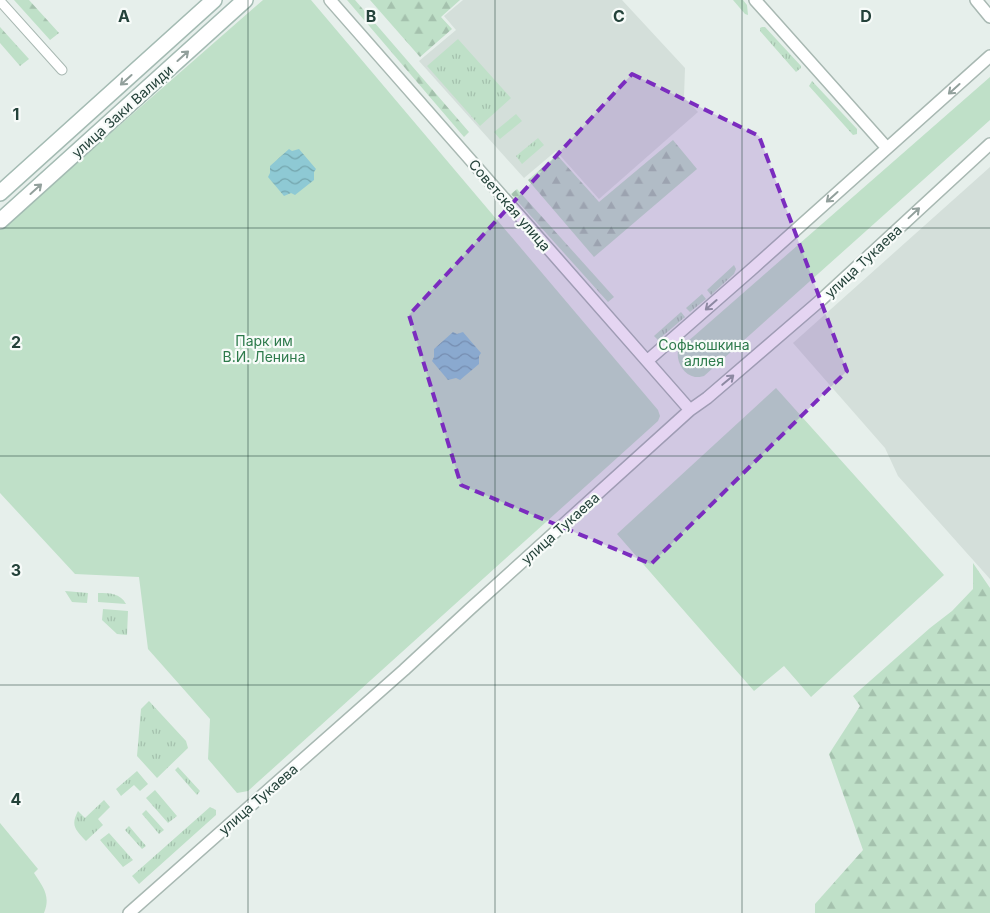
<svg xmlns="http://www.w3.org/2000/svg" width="990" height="913" font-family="Inter,sans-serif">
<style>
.built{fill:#d4dfda}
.grass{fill:url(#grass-tufts)}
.forest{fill:url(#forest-firs)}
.park{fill:#bfe0c8}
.water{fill:url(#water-waves)}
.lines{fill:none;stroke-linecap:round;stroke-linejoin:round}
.pedestrian-casing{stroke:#a8b8b2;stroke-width:11}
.minor-casing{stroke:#a8b8b2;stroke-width:14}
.secondary-casing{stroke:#a4bbb3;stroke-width:18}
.pedestrian{stroke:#fff;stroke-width:9}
.minor{stroke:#fff;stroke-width:11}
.secondary{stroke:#fff;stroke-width:15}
.oneway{stroke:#92a09c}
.marked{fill:#7b2cbf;fill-opacity:0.2;stroke:#7b2cbf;stroke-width:4;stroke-dasharray:10 6;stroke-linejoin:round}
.grid{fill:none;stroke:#24423a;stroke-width:1;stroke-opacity:0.55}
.labels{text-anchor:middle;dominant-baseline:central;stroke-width:4.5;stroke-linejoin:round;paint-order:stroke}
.street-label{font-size:14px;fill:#24423a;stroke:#f7fbf9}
.park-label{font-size:14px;fill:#2d7a4b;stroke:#f7fbf9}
.grid-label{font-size:16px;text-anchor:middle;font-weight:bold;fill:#24423a;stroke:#f7fbf9;stroke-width:4.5;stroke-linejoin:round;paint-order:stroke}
</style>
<defs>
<pattern id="grass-tufts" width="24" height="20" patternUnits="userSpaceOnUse" patternTransform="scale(1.25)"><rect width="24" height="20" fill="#bfe0c8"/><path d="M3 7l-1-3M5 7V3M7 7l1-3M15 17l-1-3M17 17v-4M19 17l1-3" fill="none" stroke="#a4c1ad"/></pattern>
<pattern id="forest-firs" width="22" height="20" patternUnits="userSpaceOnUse" patternTransform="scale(1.25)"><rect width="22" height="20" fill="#bfe0c8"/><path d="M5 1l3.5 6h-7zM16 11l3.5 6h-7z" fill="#a4c1ad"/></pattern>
<pattern id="water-waves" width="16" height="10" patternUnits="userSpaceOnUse" patternTransform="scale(1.25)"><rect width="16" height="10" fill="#8ec9d4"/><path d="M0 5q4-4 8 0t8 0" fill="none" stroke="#74a5ad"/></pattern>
</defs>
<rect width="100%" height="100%" fill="#e6efeb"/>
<path class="built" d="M463 0H622L685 68 684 97 698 112 599 199 556 151 524 178 419 61 456 30 444 16Z
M990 167V579L898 476 885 448 793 343Z"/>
<path class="grass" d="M733 0H743L747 5 748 15 745 14Z
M762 27H765L801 66V68L796 72 760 31V28Z
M458 39 511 98 480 126 427 66Z
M812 81 857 129V134L853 135 809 86Z
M516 114 522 121 500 139 494 132Z
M538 138 544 145 522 164 516 156Z
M734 265 736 269 734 274 711 295 707 290Z
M702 294 706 299 690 312 686 308Z
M681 312 685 317 658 340 654 336Z
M65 591 88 593 87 603 72 602Z
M98 593C110 593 120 593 126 604L98 602Z
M103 609 128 611 127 635 117 634 102 620Z
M149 701 186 741 188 748 157 778 137 756 141 709Z
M178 767 200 791 197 795 175 770Z
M137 771 148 784 140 791 134 785 121 796 116 789Z
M155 790 177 816 168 823 146 798Z
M104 800 110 807 98 819 103 825 86 841C76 830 70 826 78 811L85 818Z
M210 807 216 810V815L139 884 132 876Z
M146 810 164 830 159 834 142 814Z
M129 826 146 846 142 849 125 830Z
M109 833 133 860 123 867 100 840Z"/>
<path class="forest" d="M14 0H29L59 33 50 40Z
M347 0H355L469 132 464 137Z
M370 0H460L441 17 452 29 420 57Z
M0 27 29 59 20 66 0 43Z
M673 140 697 169 594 257 528 180 557 155 599 202Z
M517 189 614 297 608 302 511 194Z
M973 563 990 588V913H815V904L863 850 829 754 860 706 853 696 930 628 952 611 973 589Z"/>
<path class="park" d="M263 0H311L658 410 660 416 658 421 248 791 237 793 208 759 210 719 148 649 139 577 75 574 0 493V230Z
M990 77V120L704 376C701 377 698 377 695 377 683 375 676 361 678 350Z
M776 388 944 575 811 697 784 666 754 691 617 534Z
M0 823 38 869 34 873C43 887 51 896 44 913H0Z"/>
<path class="water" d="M289 149 292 151 299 149 316 169 314 172V180L295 195 291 193 284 196 268 177 270 173V166Z
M453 332 457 334 463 332 481 353 479 356V364L460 380 456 378 448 380 432 361 434 357V349Z"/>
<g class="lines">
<defs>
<path id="pedestrian" d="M0 1 62 70"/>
<path id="minor" d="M330 0 690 410
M755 0 887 148
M976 0 990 17
M647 361 751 270 990 56
M129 913 404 670 470 609 690 410 707 398 822 299 990 144"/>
<path id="secondary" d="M0 193 214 0
M0 221 245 0"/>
</defs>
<use href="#pedestrian" class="pedestrian-casing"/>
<use href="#minor" class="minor-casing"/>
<use href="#secondary" class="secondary-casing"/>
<use href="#pedestrian" class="pedestrian"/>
<use href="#minor" class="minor"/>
<use href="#secondary" class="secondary"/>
</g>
<defs><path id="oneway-shaft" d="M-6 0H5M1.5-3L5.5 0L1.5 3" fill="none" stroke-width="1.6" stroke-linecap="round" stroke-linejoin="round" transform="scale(1.25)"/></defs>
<g class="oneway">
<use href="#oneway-shaft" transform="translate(183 56) rotate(-42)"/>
<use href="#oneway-shaft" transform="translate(126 80) rotate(138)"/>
<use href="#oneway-shaft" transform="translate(954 89) rotate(138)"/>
<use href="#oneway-shaft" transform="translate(36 189) rotate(-42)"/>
<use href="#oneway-shaft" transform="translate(832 197) rotate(138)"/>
<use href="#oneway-shaft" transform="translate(914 213) rotate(-43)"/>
<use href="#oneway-shaft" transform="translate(711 305) rotate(139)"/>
<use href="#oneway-shaft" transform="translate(728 380) rotate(-40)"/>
</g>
<path class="marked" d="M632 74 759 136 847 371 651 564 461 485 409 315Z"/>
<path class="grid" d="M248 0V913M495 0V913M742 0V913M0 228H990M0 456H990M0 685H990"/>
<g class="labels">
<g class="street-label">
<text transform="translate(122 111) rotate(-42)">улица Заки Валиди</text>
<text transform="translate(510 205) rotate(49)">Советская улица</text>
<text transform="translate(863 261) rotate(-43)">улица Тукаева</text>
<text transform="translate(560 528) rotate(-42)">улица Тукаева</text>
<text transform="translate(258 799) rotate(-41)">улица Тукаева</text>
</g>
<g class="park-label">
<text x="264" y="340">Парк им<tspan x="264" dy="16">В.И. Ленина</tspan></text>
<text x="704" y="344">Софьюшкина<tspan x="704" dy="16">аллея</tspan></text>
</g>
</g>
<g class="grid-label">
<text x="124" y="22">A</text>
<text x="371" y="22">B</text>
<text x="619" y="22">C</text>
<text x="866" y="22">D</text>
<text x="16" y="120">1</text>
<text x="16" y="348">2</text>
<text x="16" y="576">3</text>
<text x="16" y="805">4</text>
</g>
</svg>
